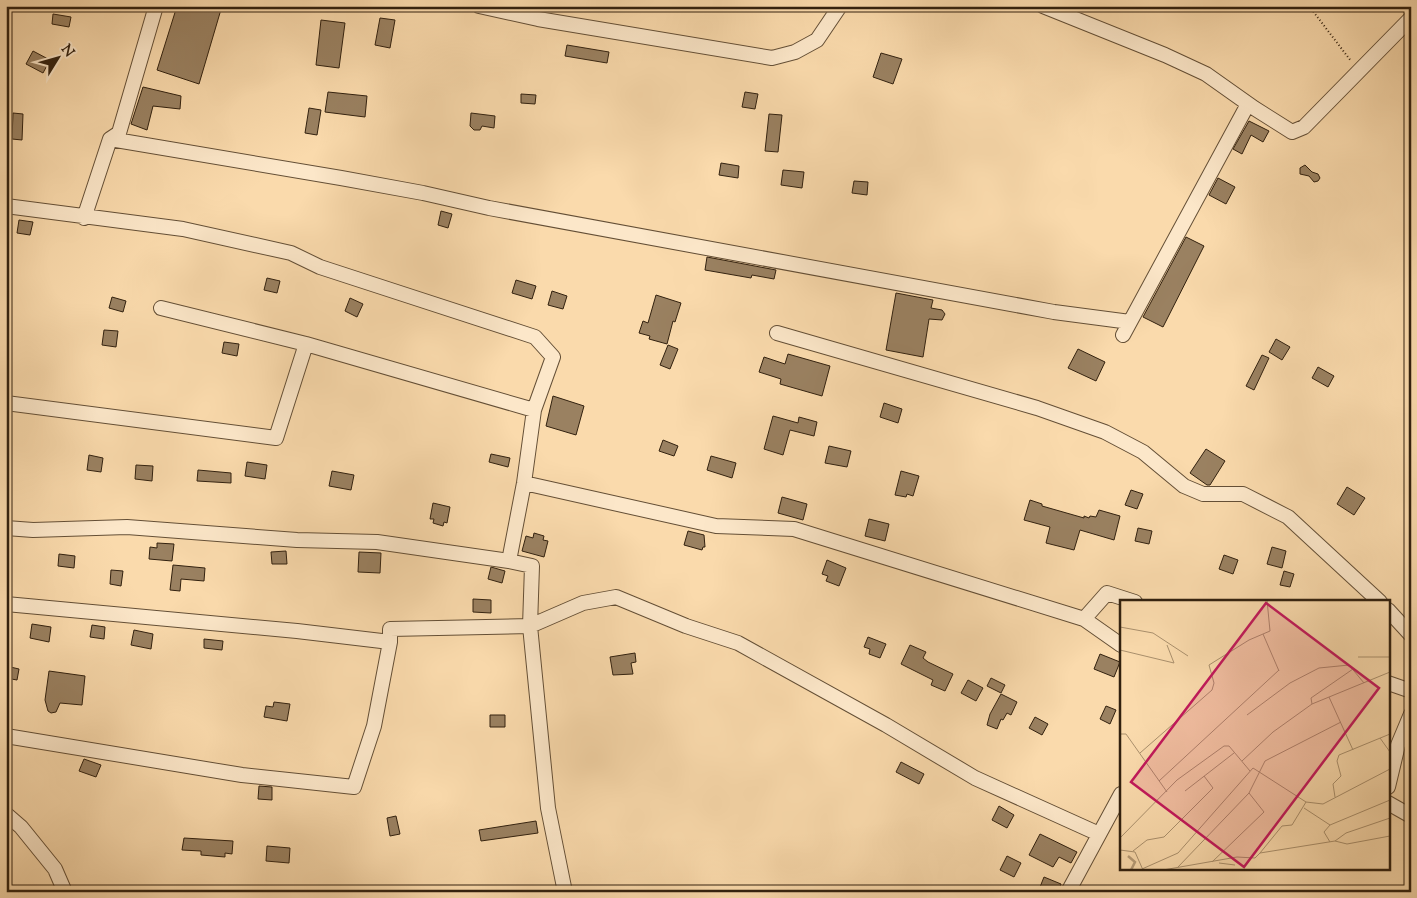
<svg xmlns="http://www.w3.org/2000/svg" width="1417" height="898" font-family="'Sorts Mill Goudy',serif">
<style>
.building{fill:#9a8161;stroke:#32210f}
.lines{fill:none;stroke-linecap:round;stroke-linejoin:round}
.minor-casing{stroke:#644f36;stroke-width:16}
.path{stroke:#32210f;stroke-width:2;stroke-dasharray:1 2.5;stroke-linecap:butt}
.minor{stroke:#fce7c9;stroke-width:14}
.inset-river{fill:none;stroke:#b69b77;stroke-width:2.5}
.inset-road{fill:none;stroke:#aa906d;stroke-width:1}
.view{fill:#c2185b;fill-opacity:0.15;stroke:#c2185b;stroke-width:2.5}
.inset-edge{fill:none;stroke:#32210f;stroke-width:2.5}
</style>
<rect width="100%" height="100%" fill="#fadaac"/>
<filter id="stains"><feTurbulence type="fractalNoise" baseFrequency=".004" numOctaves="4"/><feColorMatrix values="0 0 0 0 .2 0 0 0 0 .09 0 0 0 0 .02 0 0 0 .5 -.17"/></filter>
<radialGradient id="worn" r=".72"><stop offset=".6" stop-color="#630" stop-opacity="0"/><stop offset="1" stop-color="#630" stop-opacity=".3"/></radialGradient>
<path class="building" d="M177 6H222L199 84 157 70Z
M53 14 71 17 69 27 52 24Z
M380 18 395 20 390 48 375 45Z
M321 20 345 23 339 68 316 65Z
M567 45 609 52 607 63 565 56Z
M33 51 50 60 43 73 26 64Z
M881 53 902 59 893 84 873 77Z
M143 87 181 96 180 109 153 106 147 130 131 124Z
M328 92 367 96 365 117 325 112Z
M745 92 758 94 755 109 742 107Z
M521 94 536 95 535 104 521 103Z
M309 108 321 110 317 135 305 133Z
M13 113 23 114 22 140 12 139Z
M471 113 495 116 494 128 482 126 480 130H474L470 126Z
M769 114 782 115 778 152 765 151Z
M1249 121 1269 131 1263 142 1251 135 1242 154 1233 149Z
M721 163 739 166 738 178 719 175Z
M1305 165 1312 172 1318 174 1320 178 1318 181 1314 182 1309 176 1300 174V168Z
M783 170 804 172 802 188 781 185Z
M1218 178 1235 187 1226 204 1209 195Z
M854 181 868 182 867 195 852 193Z
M441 211 452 214 448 228 438 225Z
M19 220 33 222 30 235 17 233Z
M1186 237 1204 246 1163 327 1143 317Z
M707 257 776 270 774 279 752 275 751 278 705 270Z
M267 278 280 281 277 293 264 290Z
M516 280 536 286 532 299 512 293Z
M552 291 567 296 563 309 548 305Z
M896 293 933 300 931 308 942 310 945 314 942 320 929 319 923 357 886 350Z
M656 295 681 303 675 322 673 321 667 344 649 339 650 336 639 333 643 321 648 323Z
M112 297 126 301 123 312 109 308Z
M350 298 363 304 357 317 345 311Z
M104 330 118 331 116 347 102 345Z
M1276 339 1290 347 1282 360 1269 352Z
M224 342 239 344 237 356 222 353Z
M668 345 678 349 670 369 660 365Z
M1078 349 1105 362 1096 381 1068 368Z
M788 354 830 366 822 396 780 384 781 379 759 372 764 357 785 364Z
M1262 355 1269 358 1254 390 1246 386Z
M1318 367 1334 376 1328 387 1312 378Z
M553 396 584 406 576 435 546 426Z
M884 403 902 409 898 423 880 417Z
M773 416 798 423 799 417 817 422 814 436 790 430 783 455 764 449Z
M663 440 678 446 674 456 659 451Z
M829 446 851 451 847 467 825 463Z
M1206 449 1225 461 1210 485H1207L1190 473Z
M491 454 510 458 508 467 489 462Z
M89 455 103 458 101 472 87 470Z
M711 456 736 463 732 478 707 470Z
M247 462 267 465 265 479 245 476Z
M136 465 153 466 152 481 135 479Z
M198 470 231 473V483L197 481Z
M332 471 354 475 351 490 329 486Z
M901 471 919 476 913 496 907 494 906 497 895 495Z
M1347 487 1365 498 1354 515 1337 504Z
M1131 490 1143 494 1137 509 1125 505Z
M782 497 807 504 803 520 778 513Z
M1030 500 1042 504V506L1084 518V516L1089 518 1090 516 1096 517 1099 510 1120 516 1114 540 1080 530 1074 550 1046 543 1050 527 1024 520Z
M433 503 450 507 447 523 444 522 443 526 433 523 434 519H430Z
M869 519 889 524 885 541 865 536Z
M1138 528 1152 531 1149 544 1135 541Z
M688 531 704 535 705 547H703L702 550 684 545Z
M534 533 544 536 543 540 548 541 544 557 522 551 526 536 533 538Z
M157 543 174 544 172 561 149 559 150 547 157 548Z
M1272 547 1286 551 1282 568 1267 564Z
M286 551 287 564H272L271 552Z
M359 552 381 553 380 573 358 572Z
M59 554 75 556 74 568 58 566Z
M1224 555 1238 560 1233 574 1219 569Z
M827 560 846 568 839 586 826 581 828 576 822 574Z
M173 565 205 568 204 581 181 579 180 591 170 590Z
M491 567 505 571 502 583 488 579Z
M111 570 123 571 121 586 110 584Z
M1284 571 1294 574 1290 587 1280 585Z
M473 599 491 600V613L473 612Z
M32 624 51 627 49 642 30 638Z
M92 625 105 627 104 639 90 637Z
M134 630 153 634 151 649 131 645Z
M868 637 886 644 880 658 869 654 870 649 864 647Z
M204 639 223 641 222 650 204 648Z
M910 645 926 652 923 658 928 662 953 674 945 691 931 685 933 680 901 664Z
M635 653 636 662 631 663 633 674 613 675 610 657Z
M1100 654 1120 662 1114 677 1094 669Z
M6 666 19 669 17 680 6 678Z
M49 671 85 676 82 705 60 703 56 712 51 713 48 711 45 700Z
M991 678 1005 685 1001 693 987 686Z
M968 680 983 688 976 701 961 693Z
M1001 694 1017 702 1011 715 1007 713 1003 720 1001 719 997 729 987 725 990 714Z
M274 702 290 704 287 721 264 717 266 706 273 707Z
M1106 706 1116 710 1110 724 1100 719Z
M490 715H505V727H490Z
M1035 717 1048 724 1042 735 1029 728Z
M84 759 101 765 96 777 79 771Z
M901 762 924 774 919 784 896 772Z
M259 786 272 787V800L258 799Z
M999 806 1014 815 1007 828 992 820Z
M396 816 400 834 390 836 387 818Z
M536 821 538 833 481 841 479 830Z
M1040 834 1077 852 1071 863 1059 857 1053 867 1029 855Z
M184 838 233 841 232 854 225 853V857L201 855V851L182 850Z
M267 846 290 848 289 863 266 861Z
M1007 856 1021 863 1014 877 1000 870Z
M1044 877 1061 884 1058 892H1038Z"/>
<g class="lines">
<defs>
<path id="minor" d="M479 6 538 19 772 58 795 52 817 40 840 6
M1043 6 1165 55 1206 74 1254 108 1292 132 1304 127 1411 18
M110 139 341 178 423 193 489 208 1054 312 1130 322
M6 206 183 229 291 253 320 267 535 337 553 357 534 410 524 483 509 561
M84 218 110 139 119 133 156 6
M161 308 306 344 534 410
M777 333 1037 408 1105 432 1143 452 1184 486 1203 494H1243L1288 517 1380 602
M1123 335 1248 104
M6 403 276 438 306 344
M524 483 716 526 794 529 1084 619 1121 645
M6 528 33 530 127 527 297 540 377 542 509 561 532 566 530 626 548 808 565 892
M6 604 297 631 390 642
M1388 610 1411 635
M1084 619 1107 593 1135 602
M1388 683 1411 691
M6 736 242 775 354 787 374 726 390 642V629L530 626 583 603 616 597 686 626 738 643 886 725 975 778 1099 834
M1388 787 1398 745 1411 714
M1388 803 1411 816
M6 814 21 827 55 869 65 892
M1068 892 1121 794"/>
</defs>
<use href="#minor" class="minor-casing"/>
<path class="path" d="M1309 6 1351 61"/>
<use href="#minor" class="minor"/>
</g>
<g transform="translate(1120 600)">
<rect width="270" height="270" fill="#fadaac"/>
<path class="inset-river" d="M8 256 15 262 11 270"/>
<path class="inset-road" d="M0 27 33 33 68 56M143 34 159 71M0 50 54 63 47 45M238 57H270M209 97 233 150M192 104 191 98 233 69M127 115 170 83 199 68 229 65 244 83M0 134H6L47 192M260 138 270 152M20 153 92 90 94 83 89 65 129 40 150 31 147 0M122 161 153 132 192 104 270 72M39 181 159 70M65 191 114 153M215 197 213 184 221 176 217 161 219 155 270 134M184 208 210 225M0 238 57 180 104 146H109L130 171M215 241 226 233 270 218M210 242 204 232 210 225 270 200M0 250 15 252 23 270M13 251 27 240 44 237 93 188 84 176M140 253 162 226 172 225 186 202M92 262 144 212 129 193M99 263 115 265M58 267 129 193 145 161 221 122M22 269 58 253 133 168 186 202 203 204 270 169M43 270 117 257 135 258 140 253 215 241 227 244 270 236"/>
<path class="view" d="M146 3 259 88 124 267 11 182Z"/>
<rect width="270" height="270" class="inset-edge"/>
</g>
<rect width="1417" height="898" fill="none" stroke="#fadaac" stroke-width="25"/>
<rect x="8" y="8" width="1402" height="883" fill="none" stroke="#32210f" stroke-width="2.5"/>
<rect x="12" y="12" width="1392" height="873" fill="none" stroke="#32210f"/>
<g transform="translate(58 58) rotate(53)" stroke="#fce7c9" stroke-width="4" paint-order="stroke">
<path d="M0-4L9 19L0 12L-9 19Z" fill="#32210f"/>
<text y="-8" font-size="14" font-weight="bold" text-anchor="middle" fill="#32210f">N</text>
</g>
<rect width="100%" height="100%" filter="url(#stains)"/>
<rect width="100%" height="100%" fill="url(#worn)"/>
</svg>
